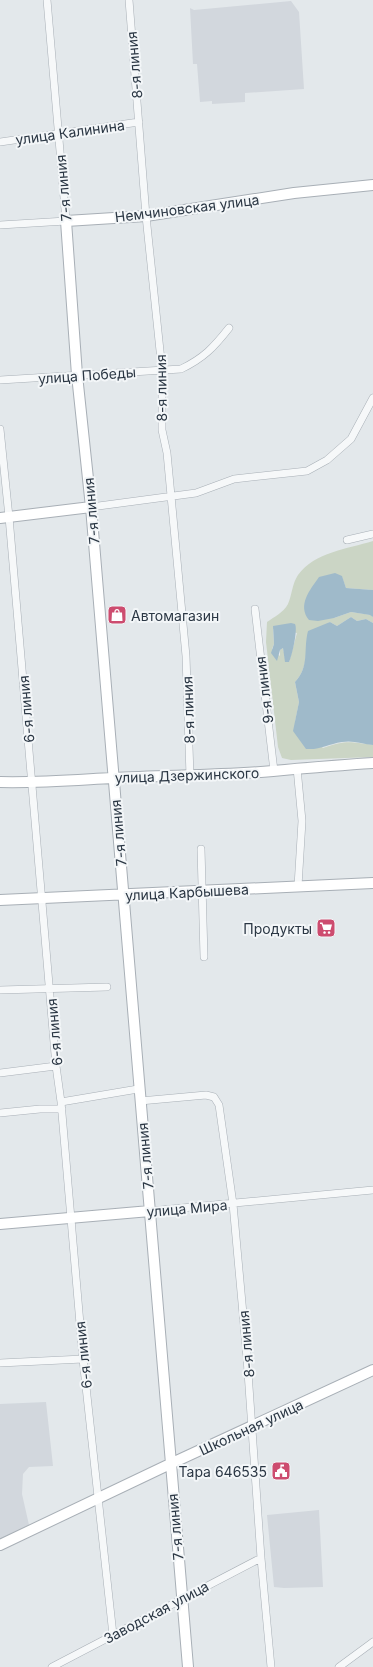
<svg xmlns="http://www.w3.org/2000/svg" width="373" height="1667" font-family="Inter,sans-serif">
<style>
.built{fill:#d2d7dd}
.green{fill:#cbd5c5;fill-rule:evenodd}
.water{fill:#9fbaca}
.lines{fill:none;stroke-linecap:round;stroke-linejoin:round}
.street-casing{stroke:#a8afb6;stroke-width:8}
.secondary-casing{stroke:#a8afb6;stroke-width:12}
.street{stroke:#f6f8f9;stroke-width:7}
.secondary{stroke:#fff;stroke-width:10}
.labels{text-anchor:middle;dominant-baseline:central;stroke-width:4;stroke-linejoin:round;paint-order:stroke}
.street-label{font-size:14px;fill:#2b3744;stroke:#f3f6f8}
.poi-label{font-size:14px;fill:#2b3744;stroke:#f3f6f8;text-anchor:end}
</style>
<rect width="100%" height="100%" fill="#e3e8eb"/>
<path class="built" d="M291 1 299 12 304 89 245 93V102L212 104V101L200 102 197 64H193L190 8 194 10Z
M46 1402 53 1466 29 1467 23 1474 22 1494 29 1525 0 1539V1404Z
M319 1510 323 1587 284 1588 274 1587 267 1515Z"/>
<path class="green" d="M373 541V590L346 588 342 577 334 618 351 612 371 615 373 617V623L366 619 357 621 351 617 337 626 330 622 307 636C307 653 307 669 295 682L299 702 295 722 323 748C347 740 349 742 373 745V757L291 760 282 758 278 747 266 642 267 622C274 617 283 613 288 604 292 595 292 584 298 575 315 552 347 549 373 541ZM273 629 297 633 289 662H286L283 648 280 650V656L272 649 274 644Z"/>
<path class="water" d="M335 573 342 576 346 588 373 590V617L370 615 351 612 334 618 318 621 309 620C297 605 310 590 319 577Z
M351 617 357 621 366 619 373 623V745C363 744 353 740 342 742 328 744 321 750 306 749L293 731 299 702 295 682C310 666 303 650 308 631L330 622 337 626Z
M291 623 295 624C298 630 292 656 289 662H285L283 648 280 650 277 661 271 653 274 644 273 626Z"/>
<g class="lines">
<defs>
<path id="street" d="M129 0 146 216 162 370V430L167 453 186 656 190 776
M0 142 139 122
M0 225 66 221 47 0
M0 380 181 369C204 358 214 347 229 328
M0 429 9 517 56 1066 61 1102 83 1359 113 1635
M91 507 196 493 234 479 307 471 327 460 351 439 373 398
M347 540 373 534
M255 609 274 771
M297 768 302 821 298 886
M201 849 204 957
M0 990 107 987
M0 1073 56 1066
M140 1101 206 1095 214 1097 219 1105 233 1204 247 1358 261 1558 271 1667
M61 1102 138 1089
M0 1113 40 1109H62
M150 1211 373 1190
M0 1363 83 1359
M52 1667 261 1558
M339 1667 373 1642"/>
<path id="secondary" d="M0 518 91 507
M0 782C38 783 75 780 112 778 166 775 220 776 273 771 306 768 340 765 373 763
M0 900 373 883
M0 1224 150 1211
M0 1545 170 1464 373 1370
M188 1667 91 507 77 375 66 221 146 216 294 193 373 185"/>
</defs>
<use href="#street" class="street-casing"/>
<use href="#secondary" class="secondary-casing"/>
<use href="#street" class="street"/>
<use href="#secondary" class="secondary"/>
</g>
<defs>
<symbol id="shop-square" viewBox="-11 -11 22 22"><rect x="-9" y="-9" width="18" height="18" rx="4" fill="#cd4c6f" stroke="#f3f6f8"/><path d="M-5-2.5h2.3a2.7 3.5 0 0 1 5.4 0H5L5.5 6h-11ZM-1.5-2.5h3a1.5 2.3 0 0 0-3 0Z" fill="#fff"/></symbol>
<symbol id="supermarket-square" viewBox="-11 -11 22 22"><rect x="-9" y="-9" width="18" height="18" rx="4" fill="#cd4c6f" stroke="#f3f6f8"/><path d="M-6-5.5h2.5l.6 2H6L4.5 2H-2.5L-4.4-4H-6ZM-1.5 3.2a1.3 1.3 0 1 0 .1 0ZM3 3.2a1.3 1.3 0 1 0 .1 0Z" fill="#fff"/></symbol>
<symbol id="civic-square" viewBox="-11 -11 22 22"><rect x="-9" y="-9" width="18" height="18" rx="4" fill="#cd4c6f" stroke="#f3f6f8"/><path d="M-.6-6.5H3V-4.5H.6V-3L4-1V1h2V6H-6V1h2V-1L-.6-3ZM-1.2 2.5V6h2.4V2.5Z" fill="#fff"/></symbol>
</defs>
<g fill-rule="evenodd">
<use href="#shop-square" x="106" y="604" width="22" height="22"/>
<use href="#supermarket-square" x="315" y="917" width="22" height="22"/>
<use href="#civic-square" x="270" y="1460" width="22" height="22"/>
</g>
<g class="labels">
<g class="street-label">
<text transform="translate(134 65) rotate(-95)">8-я линия</text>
<text transform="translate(70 132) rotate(-8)">улица Калинина</text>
<text transform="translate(63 188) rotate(-95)">7-я линия</text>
<text transform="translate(187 208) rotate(-7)">Немчиновская улица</text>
<text transform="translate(87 375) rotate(-4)">улица Победы</text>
<text transform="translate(161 388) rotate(-91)">8-я линия</text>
<text transform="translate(91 511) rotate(-95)">7-я линия</text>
<text transform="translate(264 690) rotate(-97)">9-я линия</text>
<text transform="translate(26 709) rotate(-95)">6-я линия</text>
<text transform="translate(188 710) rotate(-92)">8-я линия</text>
<text transform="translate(187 775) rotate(-2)">улица Дзержинского</text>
<text transform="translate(118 833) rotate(-95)">7-я линия</text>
<text transform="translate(187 892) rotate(-3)">улица Карбышева</text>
<text transform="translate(54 1032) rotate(-95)">6-я линия</text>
<text transform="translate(145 1156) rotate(-95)">7-я линия</text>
<text transform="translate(187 1208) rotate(-5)">улица Мира</text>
<text transform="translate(246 1344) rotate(-95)">8-я линия</text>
<text transform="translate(83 1355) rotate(-96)">6-я линия</text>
<text transform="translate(251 1427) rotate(-25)">Школьная улица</text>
<text transform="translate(175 1527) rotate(-95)">7-я линия</text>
<text transform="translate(156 1612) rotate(-28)">Заводская улица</text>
</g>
<g class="poi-label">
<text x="131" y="615" text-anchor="start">Автомагазин</text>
<text x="312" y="928">Продукты</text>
<text x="267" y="1471">Тара 646535</text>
</g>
</g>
</svg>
